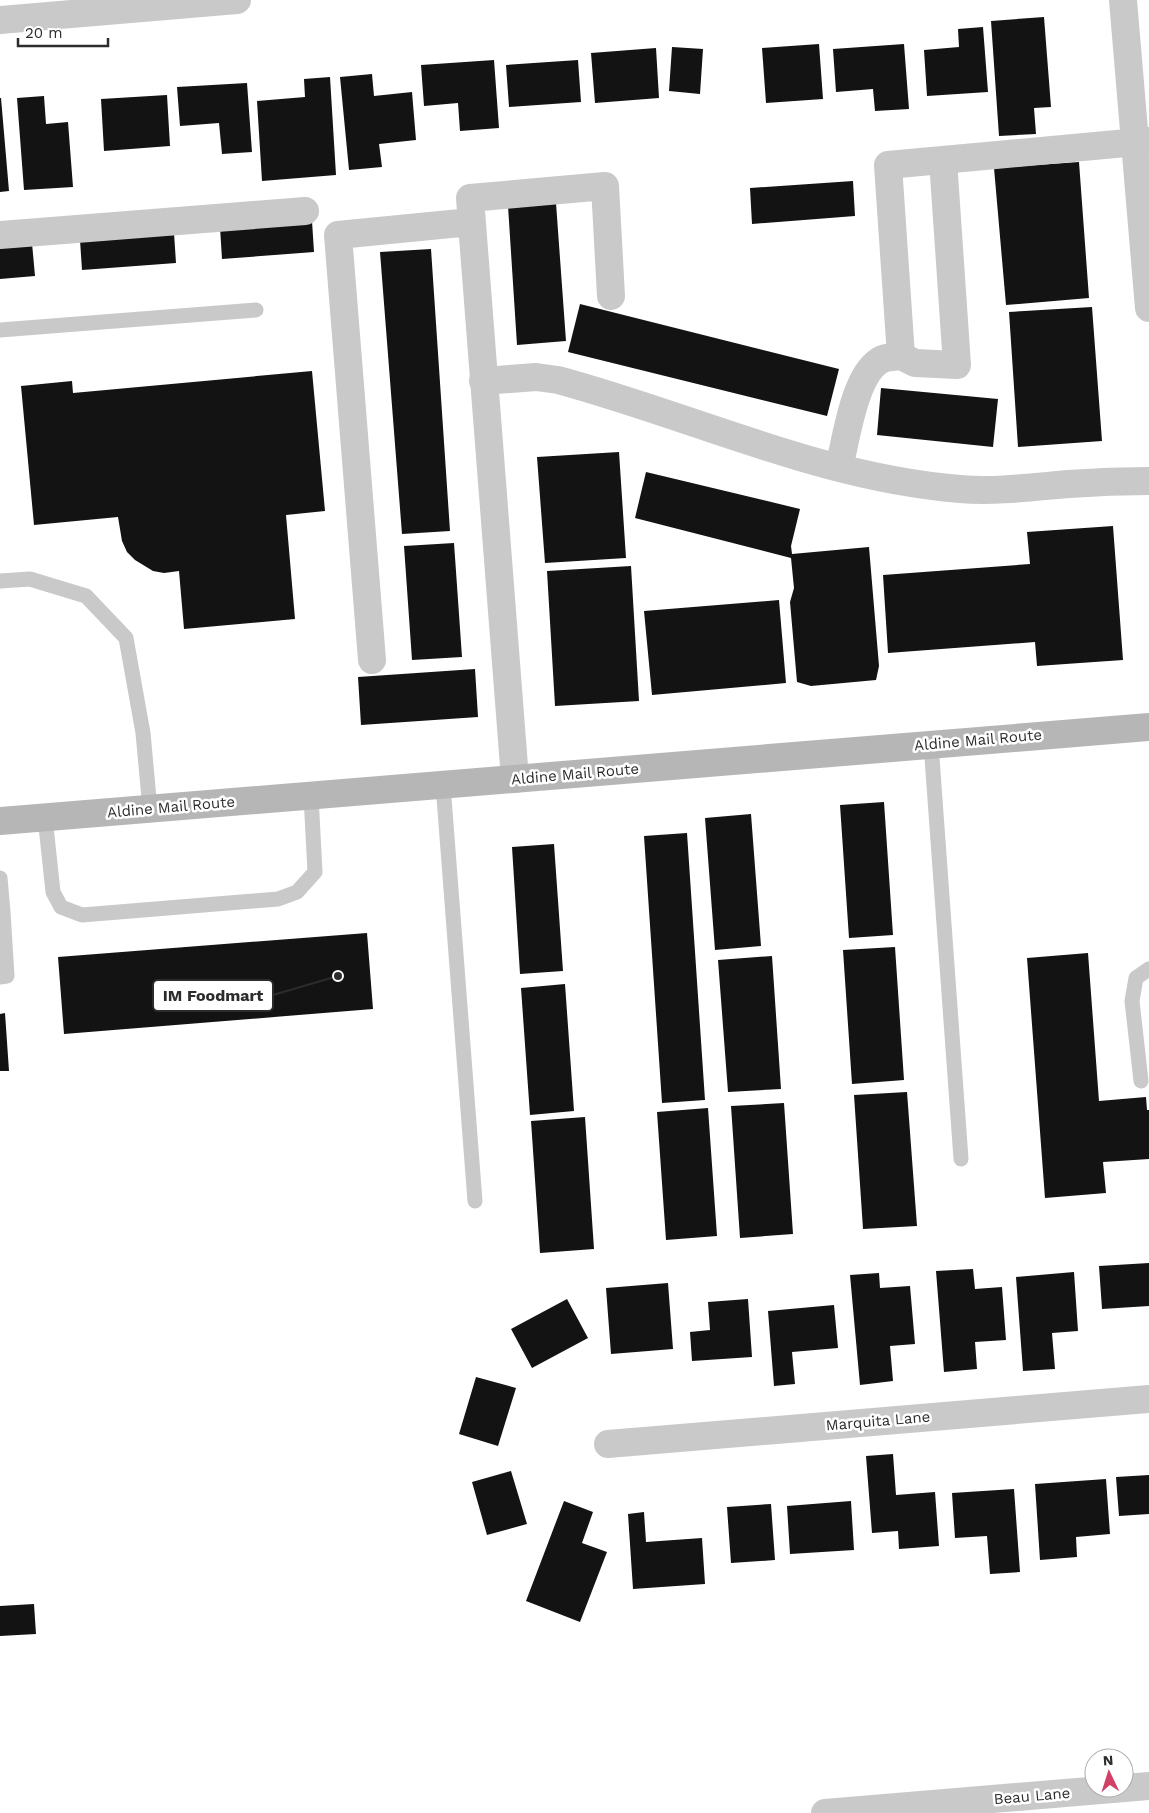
<svg xmlns="http://www.w3.org/2000/svg" width="1149" height="1813" font-family="'Work Sans',sans-serif">
<style>
.building{fill:#131313}
.lines{fill:none;stroke-linecap:round;stroke-linejoin:round}
.service{stroke:#c9c9c9;stroke-width:15}
.minor{stroke:#c9c9c9;stroke-width:28}
.secondary{stroke:#b6b6b6;stroke-width:28}
.labels{text-anchor:middle;dominant-baseline:central;stroke-width:5;stroke-linejoin:round;paint-order:stroke}
.street-label{font-size:15px;fill:#2c2c2c;stroke:#fff}
.leader{fill:none;stroke:#2c2c2c;stroke-width:2}
.callout-dot{fill:#2c2c2c;stroke:#fff;stroke-width:2}
.callout{fill:#fff;stroke:#2c2c2c;stroke-width:2}
.callout-label{font-size:16px;text-anchor:middle;font-weight:bold;fill:#2c2c2c}
</style>
<rect width="100%" height="100%" fill="#fff"/>
<path class="building" d="M1044 17 1051 107 1034 108 1036 134 999 136 991 21Z
M983 27 988 92 927 96 924 50 959 47 958 29Z
M819 44 823 99 766 103 762 48Z
M904 44 909 109 875 111 873 89 836 92 833 49Z
M672 47 703 49 700 94 669 91Z
M656 48 659 98 595 103 591 53Z
M494 60 499 128 460 131 458 103 424 106 421 65Z
M578 60 581 102 509 107 506 65Z
M372 74 374 96 412 92 416 140 379 144 382 167 349 170 340 77Z
M330 77 336 175 262 181 257 101 305 97 304 79Z
M247 83 252 152 222 154 219 123 180 126 177 87Z
M167 95 170 146 104 151 101 99Z
M44 96 46 124 68 122 73 187 24 190 17 98Z
M0 98H1L9 191 0 192Z
M1079 162 1089 298 1006 305 994 168Z
M853 181 855 216 752 224 750 188Z
M556 203 566 341 517 345 508 206Z
M312 221 314 252 222 259 220 227Z
M174 233 176 263 82 270 80 240Z
M32 243 35 276 0 279V245Z
M431 249 450 531 402 534 380 252Z
M580 304 839 369 827 416 568 352Z
M1092 307 1102 441 1018 447 1009 312Z
M312 371 325 511 286 515 295 619 184 629 179 571 164 573 153 571 135 560 127 552 122 541 118 517 34 525 21 386 72 381 73 393Z
M881 388 998 399 993 447 877 435Z
M619 452 626 558 545 563 537 457Z
M646 472 800 509 791 546 792 554 869 547 879 666 876 680 811 686 797 682 790 602 794 588 791 558 635 518Z
M1113 526 1123 660 1037 666 1035 642 888 653 883 575 1030 564 1027 532Z
M454 543 462 657 412 660 404 546Z
M631 566 639 701 555 706 547 571Z
M779 600 786 683 652 695 644 611Z
M475 669 478 717 361 725 358 677Z
M884 802 893 935 849 938 840 805Z
M751 814 761 946 715 950 705 818Z
M687 833 705 1100 662 1103 644 836Z
M554 844 563 971 520 974 512 847Z
M367 933 373 1009 64 1034 58 957Z
M895 947 904 1080 852 1084 843 950Z
M1088 953 1099 1101 1146 1097 1147 1110H1149V1159L1103 1162 1106 1193 1045 1198 1027 958Z
M772 956 781 1089 728 1092 718 960Z
M565 984 574 1111 530 1115 521 988Z
M5 1013 9 1071H0V1014Z
M907 1092 917 1226 863 1229 854 1095Z
M784 1103 793 1234 740 1238 731 1106Z
M708 1108 717 1236 666 1240 657 1112Z
M585 1117 594 1249 540 1253 531 1121Z
M1149 1263V1306L1102 1309 1099 1266Z
M973 1269 975 1289 1002 1287 1006 1340 975 1342 977 1369 944 1372 936 1271Z
M1074 1272 1078 1331 1052 1333 1055 1369 1023 1371 1016 1277Z
M879 1273 880 1288 910 1286 915 1344 890 1346 893 1381 860 1385 850 1275Z
M668 1283 673 1349 611 1354 606 1288Z
M567 1299 588 1338 532 1368 511 1329Z
M748 1299 752 1357 692 1361 690 1332 710 1330 708 1302Z
M834 1305 838 1348 792 1352 795 1384 774 1386 768 1311Z
M476 1377 516 1388 498 1446 459 1434Z
M893 1454 896 1495 935 1492 939 1546 899 1549 898 1531 872 1533 866 1456Z
M511 1471 527 1524 487 1535 472 1482Z
M1149 1475V1514L1119 1516 1116 1477Z
M1106 1479 1110 1534 1076 1537 1077 1557 1040 1560 1035 1484Z
M1014 1489 1020 1572 990 1574 987 1536 955 1538 952 1493Z
M564 1501 593 1512 582 1543 607 1552 580 1622 526 1601Z
M851 1501 854 1550 790 1554 787 1506Z
M771 1504 775 1560 731 1563 727 1507Z
M644 1512 646 1542 702 1538 705 1584 633 1589 628 1514Z
M34 1604 36 1634 0 1636V1606Z"/>
<g class="lines">
<path class="service" d="M0 330 256 310
M0 581 30 579 86 596 126 638 143 733 150 809
M931 744 961 1159
M443 785 475 1201
M45 817 53 892 61 907 82 915 278 899 297 892 315 872 311 796
M0 878 3 912H0
M0 977 7 976 3 912
M1141 1081 1132 1001 1136 978 1149 969"/>
<path class="minor" d="M1123 0 1149 308
M0 20 237 0
M943 160 957 365 915 363 901 356 888 165 1149 141
M0 235 305 211
M483 381 536 377 558 380C692 416 820 478 960 489 996 492 1033 487 1069 484 1096 482 1122 481 1149 481
M839 468C846 440 854 377 879 361 884 357 894 357 901 356
M372 660 338 235 471 222
M515 779 470 198 605 186 611 296
M608 1444 1149 1399
M825 1813 1149 1786"/>
<path class="secondary" d="M0 821 1149 727"/>
</g>
<g class="labels">
<g class="street-label">
<text transform="translate(978 740) rotate(-5)">Aldine Mail Route</text>
<text transform="translate(575 774) rotate(-5)">Aldine Mail Route</text>
<text transform="translate(171 807) rotate(-5)">Aldine Mail Route</text>
<text transform="translate(878 1421) rotate(-5)">Marquita Lane</text>
<text transform="translate(1032 1796) rotate(-5)">Beau Lane</text>
</g>
</g>
<path class="leader" d="M338 976L273 995"/>
<circle class="callout-dot" cx="338" cy="976" r="5"/>
<rect class="callout" x="153" y="980" width="120" height="31" rx="5"/>
<g class="callout-label">
<text x="213" y="1001">IM Foodmart</text>
</g>
<g transform="translate(1109 1773) rotate(356)"><circle r="24" fill="#ffffff" stroke="#ababab"/>
<path d="M0-4L9 19L0 12L-9 19Z" fill="#d04165"/>
<text y="-8" font-size="14" font-weight="bold" text-anchor="middle" fill="#2c2c2c">N</text>
</g>
<path d="M18 38v8h90v-8" fill="none" stroke="#2c2c2c" stroke-width="2.5"/>
<text x="25" y="38" font-size="15" fill="#2c2c2c" stroke="#ffffff" stroke-width="4" paint-order="stroke">20 m</text>
</svg>
